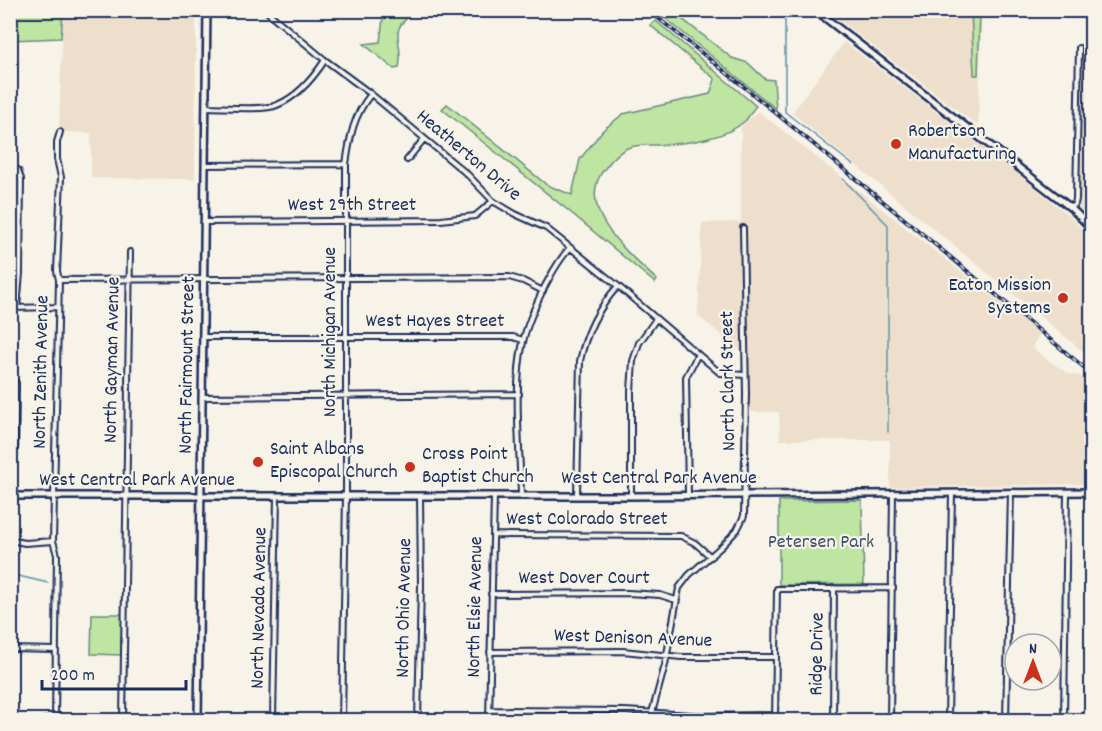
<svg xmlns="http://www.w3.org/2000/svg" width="1102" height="731" font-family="Dekko,sans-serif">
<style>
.built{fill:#eedfcc}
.green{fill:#bee5a1;stroke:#6c8a80;stroke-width:1.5}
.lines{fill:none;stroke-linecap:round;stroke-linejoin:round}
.stream{stroke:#5991aa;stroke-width:1.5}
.minor-casing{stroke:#1b2f5e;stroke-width:8}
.tertiary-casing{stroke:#1b2f5e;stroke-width:10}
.secondary-casing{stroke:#1b2f5e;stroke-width:10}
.minor{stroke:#f7f3e8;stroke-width:4}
.tertiary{stroke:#f7f3e8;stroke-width:5}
.secondary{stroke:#f7f3e8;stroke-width:5}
.rail-casing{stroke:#1b2f5e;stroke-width:4}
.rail{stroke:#f7f3e8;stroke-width:1.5;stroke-dasharray:4.5;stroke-linecap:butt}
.poi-dot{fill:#c8321e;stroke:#f7f3e8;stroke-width:2}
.labels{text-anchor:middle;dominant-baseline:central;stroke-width:4.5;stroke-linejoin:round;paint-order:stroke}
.poi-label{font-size:20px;fill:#1b2f5e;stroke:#f7f3e8;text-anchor:start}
.street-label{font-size:20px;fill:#1b2f5e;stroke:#f7f3e8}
.park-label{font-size:20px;fill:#3c536b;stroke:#f7f3e8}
</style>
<rect width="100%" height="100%" fill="#f7f3e8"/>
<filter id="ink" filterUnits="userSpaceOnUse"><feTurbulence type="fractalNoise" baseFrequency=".0167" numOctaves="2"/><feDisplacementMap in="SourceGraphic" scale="12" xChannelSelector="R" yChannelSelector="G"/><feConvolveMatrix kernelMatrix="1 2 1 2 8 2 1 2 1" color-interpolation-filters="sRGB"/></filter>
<g filter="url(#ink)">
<path class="built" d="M63 11H196L195 179 91 178V133L64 132 59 128Z
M827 11H982L978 126Z
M844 42 1008 166 1068 215 1091 238V358L792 113Z
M1081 44H1091V221L1079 209Z
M758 111 1040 334 1032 347 1045 358 1069 374 1085 377 1091 382V484L890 487V440H780L779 412H751L748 356 698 316 702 223 741 222V127Z"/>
<path class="green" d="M10 11H63L61 38 11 40Z
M384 11H417C384 31 405 39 399 68L394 69 364 44 380 42Z
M661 11H667L677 15 732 58 748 63 765 79 774 80 776 109 659 13Z
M971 11H980L978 75H974Z
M656 21 756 106C752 110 749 117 745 121 725 139 688 143 662 145 653 145 639 144 630 147 620 150 612 159 606 167 571 207 630 255 657 280L655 283 575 216 442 109 447 104 547 185 572 195 580 159 603 130 623 114 710 94 715 79 650 25Z
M862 500 864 584 779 585V501Z
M92 614H122L121 655 91 654Z"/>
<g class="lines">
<path class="stream" d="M782 10 785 17V112L853 165
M843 179 888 225V432
M10 574 48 583"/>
<defs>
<path id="minor" d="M265 10 325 60 371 94 467 174 493 201 515 214 546 228 618 286 720 373 744 375
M207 107C223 107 264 111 277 105 297 97 314 77 325 60
M407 160 424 139
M206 165 346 164
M10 167 18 170 21 179 20 273 17 308
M1071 208 1075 204 1076 199 1079 48
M205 222 441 220 475 216 493 201
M10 234H20
M59 280 509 277 523 281 543 291
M10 308 58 307
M203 337H513L523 340
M10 376 16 383 15 447 10 451
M203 397 519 394
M577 494 580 361C586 332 598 308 618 286
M688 494 686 377 698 354
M521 495C520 449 513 386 523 342 527 323 536 304 545 286 552 273 559 259 570 248
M631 496V391L633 361 639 343 656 319
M493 535 681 536 695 543 711 557
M10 540 25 543 53 541
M491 594 628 593 660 595 676 600
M10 649 56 650
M490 652 623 651 681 657H776
M489 710 625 711 708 716 775 715
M45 720H55
M55 720 57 555 53 541 59 280 57 271 61 177 57 159V142L60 132
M123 720 130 252
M273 720 277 496
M342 720 346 496V164C350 137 353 116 371 94
M418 720 421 585 420 496
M489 720 494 496
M650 720 665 665 679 588 689 575 722 546 737 530 744 516 746 394 743 228
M775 720 777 589 893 588
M833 720 834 588
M890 720 893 493
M948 720 952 493
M1006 720 1011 492
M1064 720 1067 492"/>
<path id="tertiary" d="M10 496H631L1092 492
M198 720 207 10"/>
<path id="secondary" d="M815 10 1071 208 1092 229"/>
</defs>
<use href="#minor" class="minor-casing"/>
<use href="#tertiary" class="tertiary-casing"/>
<use href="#secondary" class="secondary-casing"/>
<use href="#minor" class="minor"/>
<use href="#tertiary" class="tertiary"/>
<use href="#secondary" class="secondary"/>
<defs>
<path id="rail" d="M648 10 743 86 1092 374"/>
</defs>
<use href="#rail" class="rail-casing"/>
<use href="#rail" class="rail"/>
</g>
</g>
<g class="poi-dot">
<circle cx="896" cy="144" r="6"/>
<circle cx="1063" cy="298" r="6"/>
<circle cx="258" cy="462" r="6"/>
<circle cx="410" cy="467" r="6"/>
</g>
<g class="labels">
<g class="poi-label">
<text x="908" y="132">Robertson<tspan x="908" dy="23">Manufacturing</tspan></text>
<text x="1051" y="286" text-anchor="end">Eaton Mission<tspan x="1051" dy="23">Systems</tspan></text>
<text x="270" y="450">Saint Albans<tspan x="270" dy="23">Episcopal Church</tspan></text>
<text x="422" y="455">Cross Point<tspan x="422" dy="23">Baptist Church</tspan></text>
</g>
<g class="street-label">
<text transform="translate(468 156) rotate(40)">Heatherton Drive</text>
<text x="352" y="206">West 29th Street</text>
<text x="435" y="322">West Hayes Street</text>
<text transform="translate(331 332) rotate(-90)">North Michigan Avenue</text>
<text transform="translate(113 360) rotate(-89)">North Gayman Avenue</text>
<text transform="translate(188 365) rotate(-89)">North Fairmount Street</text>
<text transform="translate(42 372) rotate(-89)">North Zenith Avenue</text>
<text transform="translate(729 381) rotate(-91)">North Clark Street</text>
<text x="659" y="479">West Central Park Avenue</text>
<text x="137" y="481">West Central Park Avenue</text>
<text x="587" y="520">West Colorado Street</text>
<text x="584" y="579">West Dover Court</text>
<text transform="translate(476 607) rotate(-89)">North Elsie Avenue</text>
<text transform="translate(260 608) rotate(-89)">North Nevada Avenue</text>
<text transform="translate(405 608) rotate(-89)">North Ohio Avenue</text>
<text transform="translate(633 639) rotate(2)">West Denison Avenue</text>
<text transform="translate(818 654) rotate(-89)">Ridge Drive</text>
</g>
<g class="park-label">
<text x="821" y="543">Petersen Park</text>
</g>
</g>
<rect width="1102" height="731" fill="none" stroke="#f7f3e8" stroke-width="36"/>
<rect x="18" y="18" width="1066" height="695" fill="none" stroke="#1b2f5e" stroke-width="2" filter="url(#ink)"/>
<g transform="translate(1033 662)"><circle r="28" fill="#f7f3e8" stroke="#9fa5b1" stroke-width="1.5"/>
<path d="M0-4.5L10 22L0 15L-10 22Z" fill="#c8321e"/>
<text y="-9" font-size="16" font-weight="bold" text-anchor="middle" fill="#1b2f5e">N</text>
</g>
<path d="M42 680v9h144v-9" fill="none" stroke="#1b2f5e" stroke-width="3"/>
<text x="51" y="680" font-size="18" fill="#1b2f5e" stroke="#f7f3e8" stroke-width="4.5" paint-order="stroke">200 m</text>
</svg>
